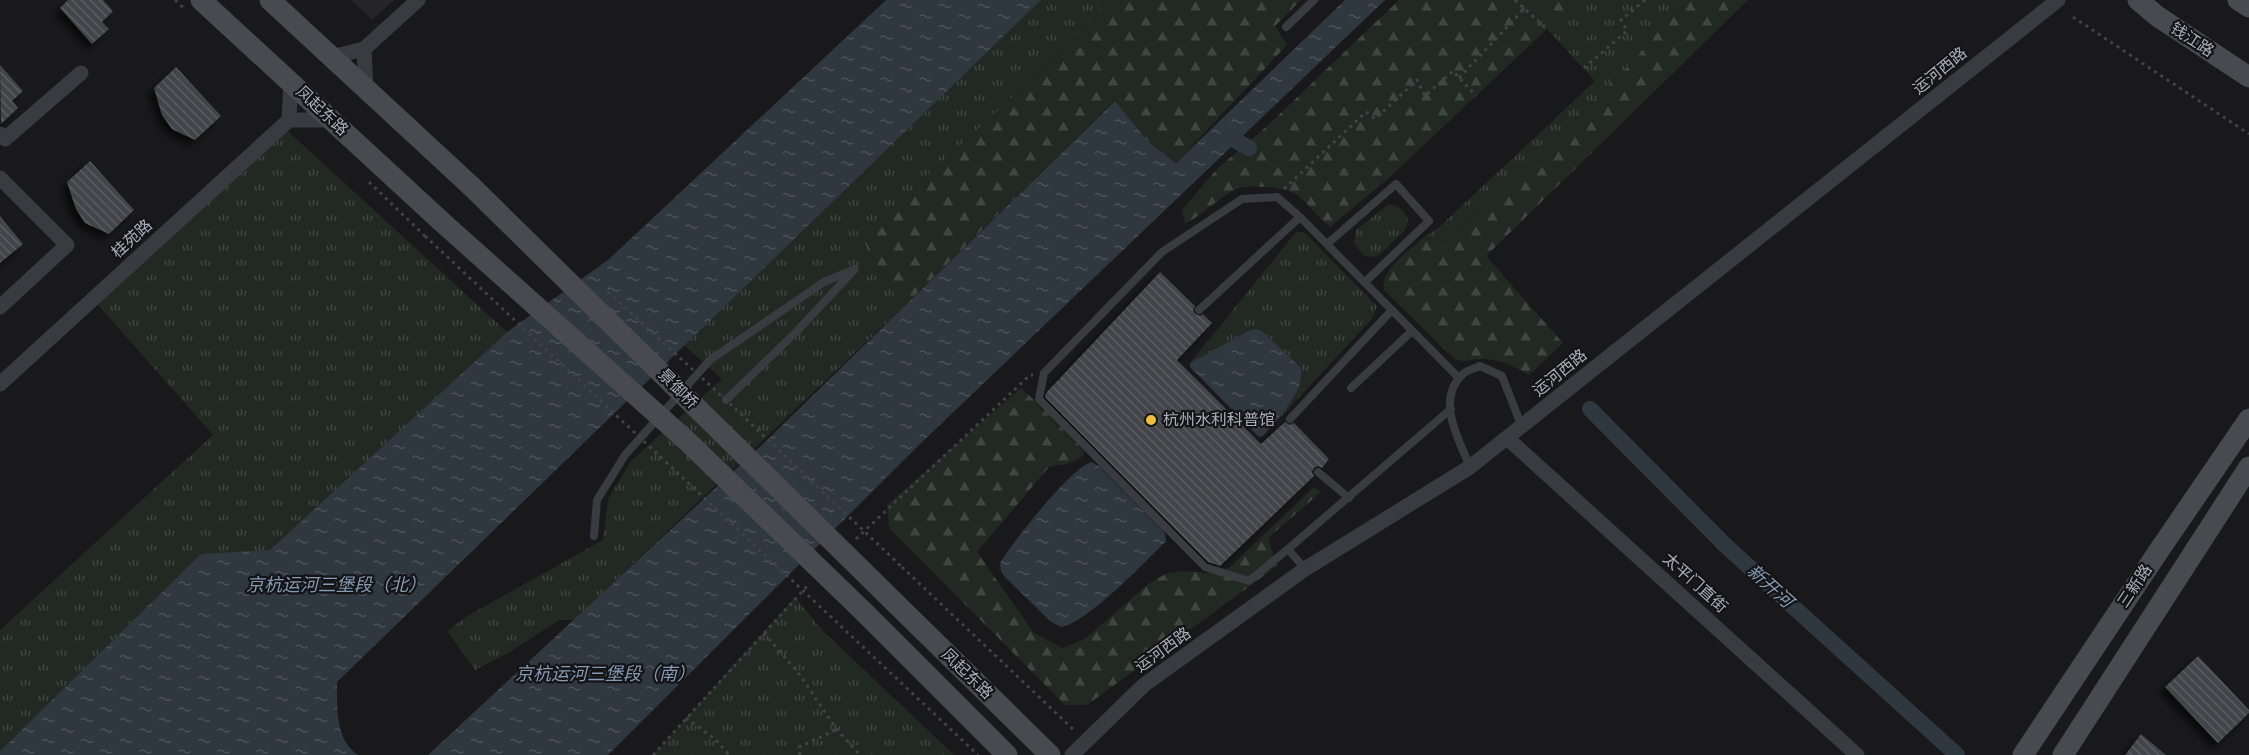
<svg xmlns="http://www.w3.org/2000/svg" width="2249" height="755" font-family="Signika,'Noto Sans SC',sans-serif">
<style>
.built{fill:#252528}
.grass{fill:url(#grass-tufts)}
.forest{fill:url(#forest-firs)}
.water{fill:url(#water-ripples)}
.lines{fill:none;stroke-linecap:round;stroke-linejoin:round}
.canal{stroke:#2f373f;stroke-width:16}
.building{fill:url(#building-back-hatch);filter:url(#shadow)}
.path{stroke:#404247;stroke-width:3;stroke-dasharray:3 4.5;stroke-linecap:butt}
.service{stroke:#3a3b40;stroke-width:8}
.minor{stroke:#3a3b40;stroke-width:15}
.secondary{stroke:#484a50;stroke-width:21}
.path-bridge{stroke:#404247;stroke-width:3;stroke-dasharray:3 4.5;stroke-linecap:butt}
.secondary-bridge{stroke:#484a50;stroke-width:21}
.poi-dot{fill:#f0bd3d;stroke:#141416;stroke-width:2}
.labels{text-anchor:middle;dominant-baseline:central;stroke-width:4.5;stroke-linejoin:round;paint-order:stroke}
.street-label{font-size:16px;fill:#acafbb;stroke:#141416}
.poi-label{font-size:16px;fill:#acafbb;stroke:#141416;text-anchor:start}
.water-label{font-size:18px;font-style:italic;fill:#849bb5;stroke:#141416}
</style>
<defs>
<pattern id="grass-tufts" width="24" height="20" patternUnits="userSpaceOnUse" patternTransform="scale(1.5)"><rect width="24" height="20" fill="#212922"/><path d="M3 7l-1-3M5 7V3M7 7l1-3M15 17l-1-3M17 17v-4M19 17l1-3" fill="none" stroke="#3f4640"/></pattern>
<pattern id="forest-firs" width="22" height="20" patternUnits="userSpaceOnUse" patternTransform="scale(1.5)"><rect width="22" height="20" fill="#212922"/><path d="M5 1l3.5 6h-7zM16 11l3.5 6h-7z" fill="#3f4640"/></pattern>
<pattern id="water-ripples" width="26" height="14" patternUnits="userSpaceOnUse" patternTransform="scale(1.5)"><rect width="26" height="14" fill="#2f373f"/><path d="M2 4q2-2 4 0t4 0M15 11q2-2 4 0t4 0" fill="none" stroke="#4a5159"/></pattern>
<pattern id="building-back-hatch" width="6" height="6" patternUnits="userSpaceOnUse" patternTransform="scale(1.5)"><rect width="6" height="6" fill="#434448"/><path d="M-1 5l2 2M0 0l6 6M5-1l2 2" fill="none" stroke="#5b5c60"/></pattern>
<filter id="shadow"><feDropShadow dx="-5.5" dy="5.5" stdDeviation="3" flood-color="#0009"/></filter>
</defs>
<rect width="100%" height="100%" fill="#19191b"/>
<path class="built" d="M351 0H394L372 20Z"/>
<path class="grass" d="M1041 0H1105L1094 22 861 237 903 307 574 620H559L510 652 475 670 447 631 469 615 603 540 608 499 631 461 722 379 684 345Z
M1515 0H1690L1672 16 1636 58 1525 169 1442 243 1423 238 1437 229 1595 81 1547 29Z
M279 123 507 332 270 551 201 554 0 751V630L213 435 92 298Z
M1388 205C1400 205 1402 209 1408 219L1406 229 1378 256 1369 257 1363 255 1354 243 1356 230Z
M1296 232H1304L1377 306 1372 319 1263 436C1275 421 1304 388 1301 368L1262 331 1256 329 1248 331 1190 363Z
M795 597 822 630 954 755H653Z"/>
<path class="forest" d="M1105 0H1301L1275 26 1287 45 1176 163 1149 143 1114 101 903 307 861 237 1094 22Z
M1399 0H1515L1547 29 1391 176 1330 227C1318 218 1309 204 1297 195 1286 187 1246 183 1234 190 1217 200 1203 214 1185 224L1182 210 1217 169 1267 126Z
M1544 0H1572L1565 14H1551Z
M1690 0H1748L1486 256 1563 343 1529 375C1513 366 1499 358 1480 359 1468 359 1465 364 1453 358L1384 290C1379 271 1410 250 1423 238L1442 243 1525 169 1636 58 1667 21Z
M1021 388 1084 447V454C1073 466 1064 463 1049 467L977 552 1034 633 1063 648 1086 638 1147 585 1165 574 1181 571 1215 573 1229 568 1314 487 1321 492 1268 538 1277 566 1087 705H1065L889 528 887 505Z"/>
<path class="water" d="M886 0H1041L337 682C337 707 335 740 358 755H0V751L201 554 270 550 507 332 608 260Z
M1345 0H1385L919 445 608 755H428L765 442 1115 101 1149 143 1176 163Z
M1256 329 1262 331 1301 368C1305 393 1277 418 1263 436L1259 437 1190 367V363L1248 331Z
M1092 462 1099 466 1159 524 1165 533 1166 541C1146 561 1086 624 1061 627L1050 621 1005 577 1001 571 1000 563C1012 543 1072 466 1092 462Z"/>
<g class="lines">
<path class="canal" d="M1228 136 1249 148
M1590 409 1726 546 1957 755"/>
</g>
<path class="building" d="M68 0H103L113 11 102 22 109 29 92 44 60 8Z
M0 65 23 91 12 101 18 108 1 124Z
M176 67 221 116 195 140 172 129 162 115 154 88Z
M90 161 134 210 109 234 85 223 76 209 67 182Z
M0 216 23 244 0 263Z
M1160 272 1195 306 1193 311 1195 314 1200 316 1203 314 1212 323 1177 360 1261 444 1285 422 1289 425 1294 423 1329 459 1322 468 1318 466 1314 468 1312 472 1314 476 1220 566 1208 562 1045 397 1046 393Z
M2198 656 2249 710V713L2218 743 2165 687Z
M2141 734 2166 755H2125Z"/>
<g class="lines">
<path class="path" d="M175 0 185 9
M1515 0 1547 29
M2073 17 2249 134
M1584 68 1627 31 1621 20 1645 0
M1459 78 1524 9
M369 182 425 236
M1284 189 1366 112 1375 119 1417 80 1425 96 1453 71 1476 96
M856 539 1030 375H1033
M902 567 1076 732
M846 631 978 755
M764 633 800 675 837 730 860 755
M686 718 715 739 729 755
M653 755 810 583
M800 755 799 747 836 730"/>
<path class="service" d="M1286 27 1314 0
M1327 244 1396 184 1429 221 1365 282
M1199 310 1300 217
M1351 388 1412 331
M1290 419 1392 310
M1470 467C1459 440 1435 399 1463 374 1467 370 1475 368 1480 366L1502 376 1522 427
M1318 472 1349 498
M594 536 597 500 625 455 710 360 824 282 855 269 797 331 726 400
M1288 549 1249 581 1205 567 1039 399 1044 373 1162 252 1242 199 1277 197 1300 217 1459 378
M1305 569 1288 549 1451 409"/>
<path class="minor" d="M364 49 366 89
M331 57 364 49 418 0
M289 120 291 82
M0 134 5 139 81 73
M0 178 67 245 0 307
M0 384 289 120H332
M1507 438 1857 755
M1072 755 1144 685 1305 569 1470 467 2058 0"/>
<path class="secondary" d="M201 0 442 222
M270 0 471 186
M2138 0 2157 16 2249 77
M2238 0 2249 7
M884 592 1050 755
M865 613 1007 755
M2023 755 2160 549 2249 419
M2063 755 2249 467"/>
<path class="path-bridge" d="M425 236 846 631
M608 292 726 400 902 567"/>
<path class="secondary-bridge" d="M471 186 884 592
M442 222 687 441 865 613"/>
</g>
<circle class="poi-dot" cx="1151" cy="420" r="6"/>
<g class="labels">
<g class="street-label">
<text transform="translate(2192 40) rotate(33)">钱江路</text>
<text transform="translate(1940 71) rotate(-39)">运河西路</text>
<text transform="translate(322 111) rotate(43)">凤起东路</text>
<text transform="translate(132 239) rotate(-42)">桂苑路</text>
<text transform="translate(1560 373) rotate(-39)">运河西路</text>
<text transform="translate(678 389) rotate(45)">景御桥</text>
<text transform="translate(1695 583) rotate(42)">太平门直街</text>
<text transform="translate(2135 586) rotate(-56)">三新路</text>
<text transform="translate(1163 650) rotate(-36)">运河西路</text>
<text transform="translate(967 674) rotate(44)">凤起东路</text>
</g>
<g class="poi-label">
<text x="1163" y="420">杭州水利科普馆</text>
</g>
<g class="water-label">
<text x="336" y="585">京杭运河三堡段（北）</text>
<text transform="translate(1770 586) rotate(42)">新开河</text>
<text x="605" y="674">京杭运河三堡段（南）</text>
</g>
</g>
</svg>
